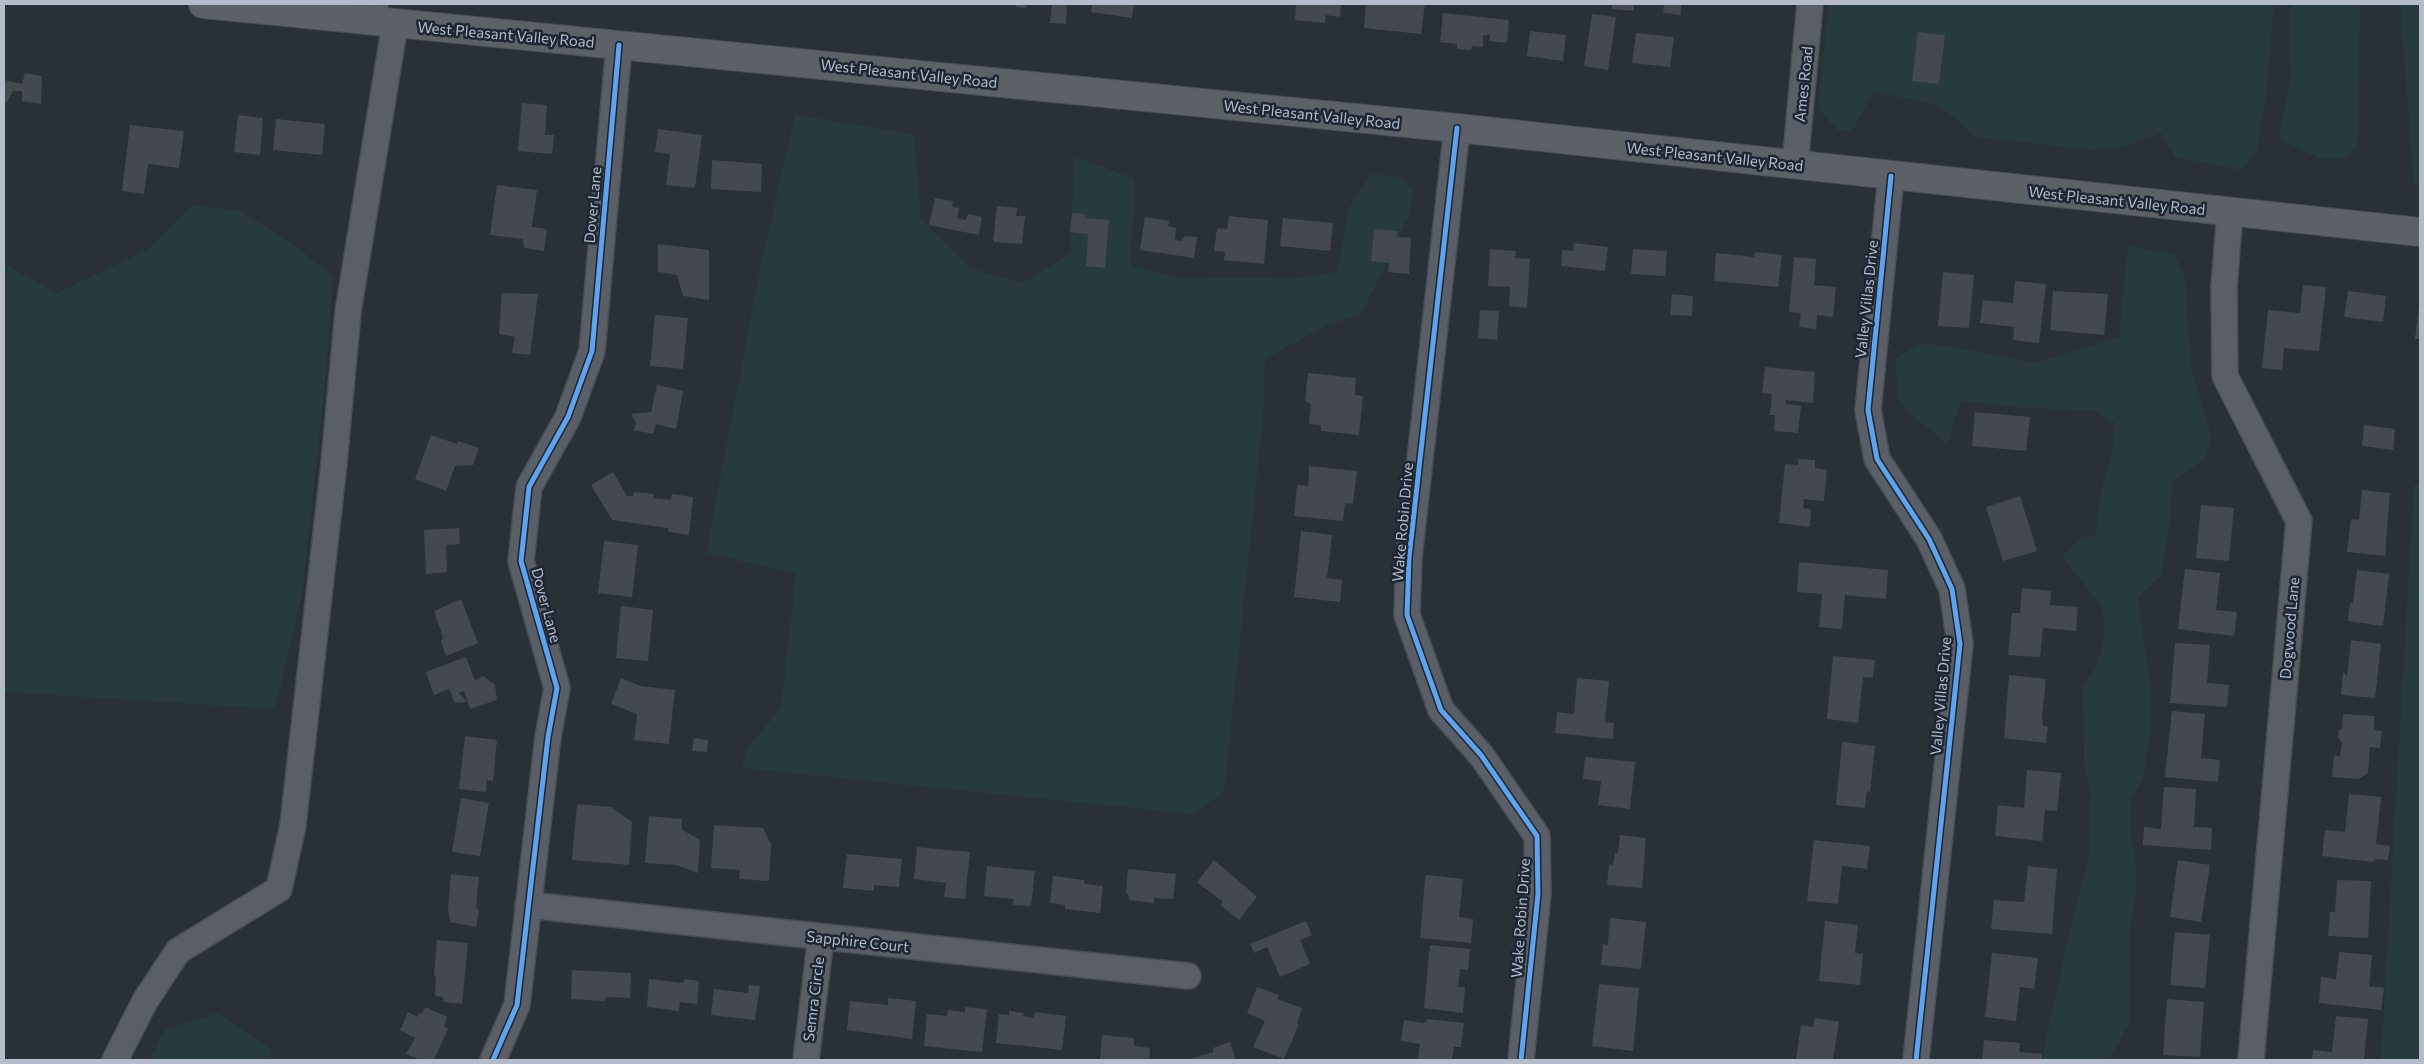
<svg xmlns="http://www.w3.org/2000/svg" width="2424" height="1064" font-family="Commissioner,sans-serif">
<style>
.green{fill:#273a3e}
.building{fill:#444950}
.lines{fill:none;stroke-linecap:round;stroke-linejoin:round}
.minor-casing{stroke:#484c53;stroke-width:28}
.major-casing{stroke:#484c55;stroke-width:30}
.minor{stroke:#5a5e66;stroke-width:25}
.major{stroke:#5c6168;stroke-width:28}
.cycleway-casing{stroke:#1d2633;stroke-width:8}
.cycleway{stroke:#60a3ed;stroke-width:5}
.labels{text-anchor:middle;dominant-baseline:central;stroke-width:5;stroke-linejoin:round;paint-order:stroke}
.street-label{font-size:15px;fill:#b4bcc9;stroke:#1d2633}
</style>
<rect width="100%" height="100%" fill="#2a3038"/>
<path class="green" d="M1829 4H2274L2266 96 2256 153 2241 170 2175 157 2161 133 2126 146 2092 150 1976 137 1940 106 1874 91 1852 131 1837 130 1818 108Z
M2290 4H2360L2357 144 2345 159H2321L2278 139 2291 79Z
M2400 4H2420V183L2414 185Z
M795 115 914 134 921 219 970 268 1023 283 1070 253 1075 157 1133 178 1134 206 1130 266 1182 279 1237 277 1294 279 1337 272 1349 208 1371 174 1400 177 1413 189 1409 216 1361 315 1329 324 1265 359 1263 418 1224 792 1192 814 742 768 748 747 781 708 796 574 706 553 761 265Z
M192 205 238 210 292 243 333 276 325 385 302 594 275 709 4 692V264L57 293 147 250Z
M2128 245 2175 255 2185 278 2191 368 2211 436 2205 459 2173 480 2169 527 2161 576 2138 597 2151 692V724L2144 775 2131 800 2130 829 2135 858 2137 890 2129 930V1024L2109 1060H2042L2066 946 2089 858 2091 795 2084 764 2083 685C2100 669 2109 632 2102 609 2099 599 2070 570 2062 555L2078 541 2096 534 2101 491 2112 457 2115 423 2094 411 2025 408 1961 401 1947 444 1908 412 1898 398 1895 358 1922 343 1977 351 2034 363 2119 337Z
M2414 485H2420V1060H2381Z
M218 1013 269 1047 271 1060H149L164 1030Z"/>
<path class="building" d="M1016 4H1027L1026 8 1016 7Z
M1052 4H1067L1066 24 1050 23Z
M1092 4H1134L1132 18 1091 12Z
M1296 4H1341L1340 17 1326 15 1325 23 1295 20Z
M1366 4H1425L1421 34 1364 28Z
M1612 4H1634V11L1612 9Z
M1664 4H1681V15L1663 13Z
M1443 13 1509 20 1507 43 1489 41 1490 34 1483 36V47L1472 46 1471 50 1457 49V44L1440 42Z
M1592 14 1616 17 1608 70 1584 66Z
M1530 31 1566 35 1563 61 1527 56Z
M1918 32 1945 35 1939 84 1912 81Z
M1636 33 1674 37 1670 67 1632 63Z
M25 73 42 76 41 104 22 101V91H13L7 102H4V80L22 84Z
M522 103 547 105 545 135H554L552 154 518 151Z
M238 115 263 118 260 155 234 152Z
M276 119 325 124 322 155 273 150Z
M130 125 184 131 179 168 148 164 144 194 122 191Z
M658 129 702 135 695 188 666 185 670 154 655 152Z
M712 160 762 164 761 192 711 189Z
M497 185 537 190 532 227 547 229 544 251 524 248 523 239 490 235Z
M935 198 953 201 952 207 959 208 957 218 965 220 969 214 982 217 979 235 929 225Z
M997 206 1017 208 1016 216H1025L1022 244 993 242Z
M1072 213 1085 214V218L1109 220 1105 268 1086 266 1088 234 1070 232Z
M1229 216 1268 220 1264 264 1224 260 1225 252 1214 251 1217 228 1227 229Z
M1145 217 1169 221 1168 226 1176 228 1175 240 1181 241 1185 236 1197 237 1194 258 1140 250Z
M1283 218 1333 223 1330 251 1280 246Z
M1374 229 1397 231V237L1411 238 1409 274 1388 272 1389 263 1371 261Z
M1574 243 1608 247 1605 271 1561 266 1562 250 1573 251Z
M658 244 709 250V300L683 296 677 275 658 272Z
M1490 249 1516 251 1515 258 1530 259 1527 308 1509 306 1510 287 1488 286Z
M1633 249 1667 251 1665 276 1631 274Z
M1755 252 1782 255 1778 287 1714 281 1716 253 1754 257Z
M1794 257 1816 259 1814 285 1836 287 1833 317 1817 315 1816 329 1799 327 1801 313 1789 312Z
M1943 272 1974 275 1969 328 1938 326Z
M2015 281 2046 284 2039 343 2013 340 2014 327 1980 323 1983 300 2013 303Z
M2303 285 2326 287 2319 351 2284 348 2282 370 2262 368 2268 310 2300 313Z
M2053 291 2108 294 2104 335 2050 330Z
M2348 291 2386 296 2383 322 2344 317Z
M502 293 538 294 530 355 512 353 515 337 499 334Z
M1672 294 1693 296 1692 316 1670 315Z
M2419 305H2420V339H2415Z
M1480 310 1499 311 1497 340 1478 338Z
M655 315 688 318 683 369 650 366Z
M1765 367 1815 372 1813 403 1786 400V404L1801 406 1798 433 1774 431 1775 415H1770L1772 394 1762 393Z
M1308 373 1356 378 1355 395 1363 396 1359 435 1321 431V425L1309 424 1311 404 1305 401Z
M657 385 683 391 676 429 656 424 653 434 634 430 636 423 631 414 651 412Z
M1975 412 2030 417 2026 451 1972 446Z
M2364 425 2395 429 2393 450 2362 446Z
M431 435 457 444 458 441 479 448 473 465 455 466 446 491 415 479Z
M1798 459 1815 460V468L1827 470 1824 501 1804 499 1803 508 1811 509 1810 527 1779 523 1785 464 1798 465Z
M1309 466 1357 471 1353 504 1345 503 1343 521 1294 516 1297 485 1308 486Z
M613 472 627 496H633L634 492 654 494 653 498 671 500 672 494 693 497 689 535 669 532 668 528 612 520 591 485Z
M2362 490 2390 493 2385 556 2347 552 2351 519 2359 520Z
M2020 496 2037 551 2003 561 1986 507Z
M2201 505 2234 508 2229 561 2196 558Z
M459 528 460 544 446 545 447 572 426 574 424 530Z
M1301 531 1332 535 1327 578 1342 580 1340 602 1294 597Z
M604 541 638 545 632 597 598 593Z
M1799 562 1888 570 1886 599 1845 595 1842 629 1819 627 1822 594 1797 592Z
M2185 569 2220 573 2216 610 2237 612 2234 636 2178 629Z
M2357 570 2389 574 2383 626 2348 621 2350 603H2353Z
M2022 588 2051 591 2050 605 2078 607 2076 631 2043 628 2040 657 2008 655 2012 613H2020Z
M461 599 478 643 446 656 441 642 443 637 434 611Z
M621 606 653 610 648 661 616 658Z
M2351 640 2381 644 2375 698 2341 695 2343 672 2347 677Z
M2175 643 2210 645 2207 683 2229 685 2227 707 2170 703Z
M1833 656 1875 660 1873 678 1863 677 1858 723 1827 719Z
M466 657 475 681 483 676 495 685 497 700 470 709 464 691 459 693 467 702 455 703 449 689 434 695 426 672Z
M2009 675 2046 679 2042 717 2043 726 2048 727 2046 743 2004 738Z
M621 678 640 686 675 690 669 744 634 740 637 714 611 704Z
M1577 678 1609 681 1605 722 1614 723 1613 739 1555 733 1557 712 1574 714Z
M2172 711 2205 714 2201 758 2220 760 2218 782 2165 777Z
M2343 714 2374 716V730L2382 731 2380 748 2370 747 2368 773 2359 779 2332 777 2334 755 2340 757 2342 742 2338 738 2339 730 2342 729Z
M465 736 497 740 493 781 487 780 486 792 459 789Z
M694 738 708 740 707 752 692 751Z
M1842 742 1875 746 1870 792 1867 791 1865 808 1836 805Z
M1585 757 1635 762 1630 809 1598 805 1601 781 1583 779Z
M2027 770 2061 773 2057 811 2045 810 2042 841 1995 836 1998 805 2024 808Z
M2164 787 2196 789 2194 827 2212 828 2211 850 2143 845 2144 827 2161 829Z
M2349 794 2381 797 2376 844 2390 846 2388 860 2375 859 2373 862 2322 856 2325 830 2345 832Z
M461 798 489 803 480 856 452 852Z
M577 804 611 807 632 822 629 865 572 860Z
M649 816 682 819V830L700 840 698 873 677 865 645 863Z
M714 825 763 828 771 844 769 881 739 879 740 870 711 868Z
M1620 835 1646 838 1642 888 1607 885 1609 864 1613 865 1615 853H1618Z
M1814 840 1870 846 1867 869 1842 866 1838 904 1807 901Z
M917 847 970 852 965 899 944 897 946 883 914 879Z
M847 854 902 859 899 887 874 885V891L843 888Z
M1214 860 1257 897 1239 920 1220 905 1223 902 1197 882Z
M2178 860 2210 865 2201 922 2170 917Z
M987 866 1035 871 1031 906 1013 905 1014 899 984 896Z
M2028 866 2057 869 2052 934 1991 929 1994 900 2024 902Z
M1128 869 1176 874 1173 899 1154 898V903L1129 900 1128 894 1126 893Z
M451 874 479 877 476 908 479 910 476 927 450 922 448 908Z
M1427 875 1463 879 1459 917 1473 919 1471 943 1420 938 1425 878Z
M1053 876 1084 880 1085 884 1103 886 1100 913 1065 909V905L1050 903Z
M2337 880 2371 881 2368 938 2328 936 2330 912H2335Z
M1610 918 1646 922 1641 969 1601 965 1603 944 1608 945Z
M1306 921 1312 935 1300 940 1310 964 1280 977 1267 947 1254 953 1250 944Z
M1825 921 1858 925 1855 953 1863 954 1860 985 1819 981Z
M2175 932 2210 935 2205 988 2170 985Z
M437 940 468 943 462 1004 444 1002 443 997 435 996 436 977 434 974Z
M1430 945 1470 949 1468 970 1460 969 1458 987H1465L1463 1013 1424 1008Z
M2339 952 2372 955 2369 986 2384 988 2381 1010 2319 1003 2321 977 2336 979Z
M1992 953 2038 958 2034 989 2020 987 2016 1021 1985 1017Z
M572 970 631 973 630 998 606 997 605 1001 571 999Z
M649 979 683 983 685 979 699 981 697 1004 680 1002 679 1011 647 1007Z
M1599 984 1639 988 1633 1051 1592 1046Z
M749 985 760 986 755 1020 711 1015 714 989 748 993Z
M1257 987 1279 995 1277 999 1302 1008 1297 1023 1299 1024 1284 1059 1253 1047 1265 1021 1247 1013Z
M888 998 916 1001 912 1039 847 1030 850 1001 888 1005Z
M2167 999 2204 1002 2200 1057 2163 1055Z
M426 1007 447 1017 444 1026 448 1029 434 1060H421L406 1054 415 1038 400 1030 408 1012 418 1017 419 1013H422Z
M965 1007 987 1009 982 1052 924 1046 927 1014 947 1016 948 1010 965 1012Z
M1009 1011 1024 1013 1023 1016 1034 1018 1035 1012 1066 1016 1062 1050 996 1043 999 1014 1009 1015Z
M2336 1016 2368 1019 2364 1060H2312L2313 1050 2332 1052Z
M1815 1018 1839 1022 1833 1060H1796L1801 1025 1813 1027Z
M1428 1019 1464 1023 1461 1047H1454L1452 1059 1418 1060 1420 1044 1401 1041 1404 1020 1424 1023Z
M1102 1035 1133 1038 1134 1046 1150 1048 1149 1060H1100Z
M1984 1040 2020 1043 2019 1052 2042 1054V1060H1982Z
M1230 1042 1236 1060H1187L1213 1052V1048Z"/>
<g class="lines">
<defs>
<path id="minor" d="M374 21 375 4
M1457 128 1409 558 1407 615 1441 710 1481 755 1537 836 1538 894 1521 1060
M1795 165 1810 4
M1891 176 1868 410 1877 459 1929 539 1952 589 1960 644 1916 1060
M2230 212 2224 287 2225 376 2299 521 2251 1060
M528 905 1188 976
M115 1060 145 1001 178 951 279 889 293 825 334 463 348 312 395 24
M493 1060 517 1005 548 737 557 688 521 561 529 487 568 417 592 351 619 45
M806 1060 821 937"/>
<path id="major" d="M203 4 1457 128 2420 232"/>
</defs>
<use href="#minor" class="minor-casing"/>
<use href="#major" class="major-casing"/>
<use href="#minor" class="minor"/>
<use href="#major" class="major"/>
<defs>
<path id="cycleway" d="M1457 128 1409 558 1407 615 1441 710 1481 755 1537 836 1538 894 1521 1060
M1891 176 1868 410 1877 459 1929 539 1952 589 1960 644 1916 1060
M493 1060 517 1005 548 737 557 688 521 561 529 487 568 417 592 351 619 45"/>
</defs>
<use href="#cycleway" class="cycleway-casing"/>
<use href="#cycleway" class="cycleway"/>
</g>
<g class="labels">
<g class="street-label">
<text transform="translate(506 34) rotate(5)">West Pleasant Valley Road</text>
<text transform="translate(909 73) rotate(6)">West Pleasant Valley Road</text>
<text transform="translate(1803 84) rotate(-84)">Ames Road</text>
<text transform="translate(1312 114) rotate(6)">West Pleasant Valley Road</text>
<text transform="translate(1715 156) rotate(6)">West Pleasant Valley Road</text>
<text transform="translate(2117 200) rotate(6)">West Pleasant Valley Road</text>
<text transform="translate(592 205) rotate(-85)">Dover Lane</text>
<text transform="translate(1866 299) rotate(-84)">Valley Villas Drive</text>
<text transform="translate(1402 522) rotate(-85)">Wake Robin Drive</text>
<text transform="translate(547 605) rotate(75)">Dover Lane</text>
<text transform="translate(2289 628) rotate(-85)">Dogwood Lane</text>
<text transform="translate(1940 696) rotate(-85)">Valley Villas Drive</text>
<text transform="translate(1520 918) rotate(-86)">Wake Robin Drive</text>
<text transform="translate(858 941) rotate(6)">Sapphire Court</text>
<text transform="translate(813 999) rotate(-83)">Semra Circle</text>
</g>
</g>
<rect width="2424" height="1064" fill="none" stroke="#b4bcc9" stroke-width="10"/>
</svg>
